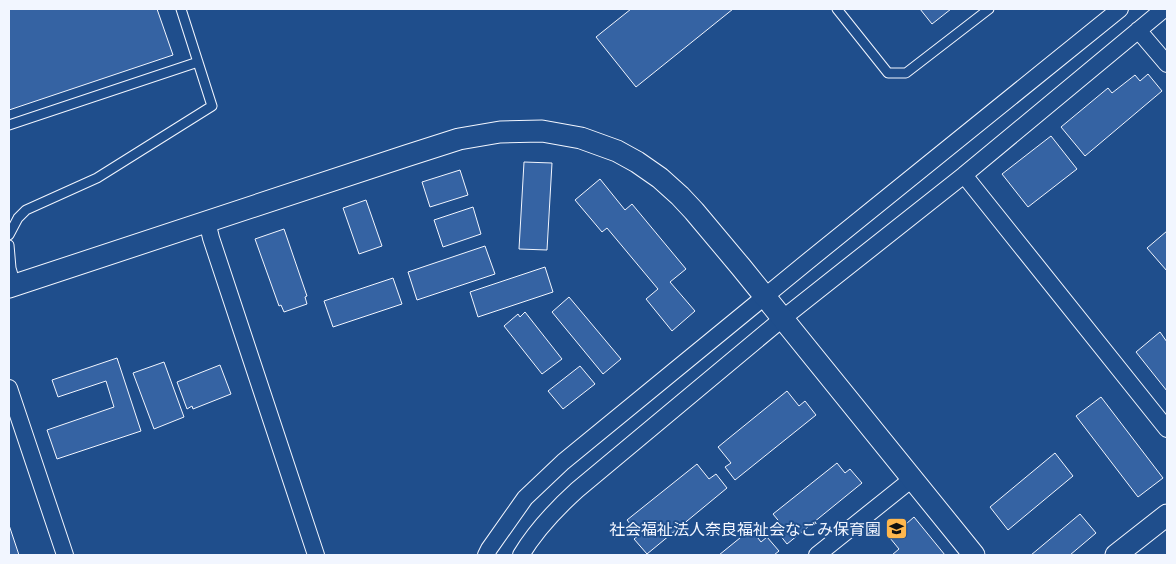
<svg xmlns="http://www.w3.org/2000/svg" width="1176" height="564" font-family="'Noto Sans','Noto Sans JP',sans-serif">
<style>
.building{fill:#3563a3;stroke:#f2f6ff}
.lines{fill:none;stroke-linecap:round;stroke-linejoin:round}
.service-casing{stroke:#f2f6ff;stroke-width:11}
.minor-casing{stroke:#f2f6ff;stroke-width:18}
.tertiary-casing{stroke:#f2f6ff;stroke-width:23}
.service{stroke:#1f4e8c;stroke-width:9}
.minor{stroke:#1f4e8c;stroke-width:16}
.tertiary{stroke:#1f4e8c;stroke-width:21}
.labels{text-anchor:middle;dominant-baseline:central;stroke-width:4;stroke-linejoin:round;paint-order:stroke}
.poi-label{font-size:16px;fill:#f2f6ff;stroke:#1f4e8c;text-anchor:end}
</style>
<rect width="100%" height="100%" fill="#1f4e8c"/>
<path class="building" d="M9 9H157L173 55 9 110Z
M631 9H733L636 87 596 37Z
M920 9H951L932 24Z
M1148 74 1162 91 1085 156 1061 127 1108 88 1112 93 1135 75 1140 81Z
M1051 136 1077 169 1028 207 1002 174Z
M524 162 552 163 547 250 519 249Z
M460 170 468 195 430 207 422 182Z
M600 179 625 210 632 204 686 269 670 282 695 311 672 331 646 299 658 289 607 228 602 232 575 200Z
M366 200 382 246 359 254 343 208Z
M473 207 481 234 443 247 434 220Z
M284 229 307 296 305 297 307 304 284 312 281 305 279 306 255 239Z
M1167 231V271L1147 248Z
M485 246 495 274 417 300 408 272Z
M545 267 553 292 478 317 470 292Z
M393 278 402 304 333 327 324 301Z
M569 297 621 359 603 374 552 312Z
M525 312 562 359 542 374 504 326 518 314 520 317Z
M1160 332 1167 342V391L1136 352Z
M117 358 141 431 57 459 47 430 114 407 106 381 58 397 52 380Z
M164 362 184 417 154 429 133 373Z
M220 365 231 394 193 409 192 406 187 409 177 382Z
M580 366 595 384 563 409 548 391Z
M787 391 799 406 805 401 816 415 735 480 725 467 731 463 718 447Z
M1101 397 1163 478 1138 497 1076 416Z
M1055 453 1073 476 1008 530 990 507Z
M837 463 845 473 850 469 862 483 787 544 776 530 782 525 773 514Z
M697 464 709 479 716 474 727 488 647 554 634 539 639 535 627 520Z
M1080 514 1096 533 1070 555H1031Z
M914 517 945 555H892L899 549 890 538Z
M9 525 19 555H9Z
M751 529 761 542 767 537 779 551 774 555H719Z"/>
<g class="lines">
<defs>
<path id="service" d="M837 9 888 73H906L989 9
M9 125 198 62
M9 235 18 218 26 210 97 178 212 106 181 9
M9 245 11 268 16 285"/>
<path id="minor" d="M1138 30 1167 64
M964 175 1167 429
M207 221 211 238 316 555
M9 388 65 555
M486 555 489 549 525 498 563 462 807 262 1120 9
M521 555C536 530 555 510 577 490L782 319 964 175 1164 9
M817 555 912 479"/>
<path id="tertiary" d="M9 287 406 156 459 139 500 132 542 131 581 138 617 151 637 162 660 178 680 196 694 211 741 267 974 555
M1116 555 1167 515"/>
</defs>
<use href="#service" class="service-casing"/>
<use href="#minor" class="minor-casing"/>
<use href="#tertiary" class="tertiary-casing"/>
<use href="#service" class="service"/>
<use href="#minor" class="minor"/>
<use href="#tertiary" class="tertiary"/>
</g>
<defs>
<symbol id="school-square" viewBox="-11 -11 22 22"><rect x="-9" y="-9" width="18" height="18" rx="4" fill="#ffb74d" stroke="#1f4e8c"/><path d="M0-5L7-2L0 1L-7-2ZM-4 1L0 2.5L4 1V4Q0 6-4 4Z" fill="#111"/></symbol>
</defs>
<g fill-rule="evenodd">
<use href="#school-square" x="884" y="516" width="25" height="25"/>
</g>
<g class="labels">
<g class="poi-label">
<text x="881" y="529">社会福祉法人奈良福祉会なごみ保育園</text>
</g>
</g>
<rect width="1176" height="564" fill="none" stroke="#f2f6ff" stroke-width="20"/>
</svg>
